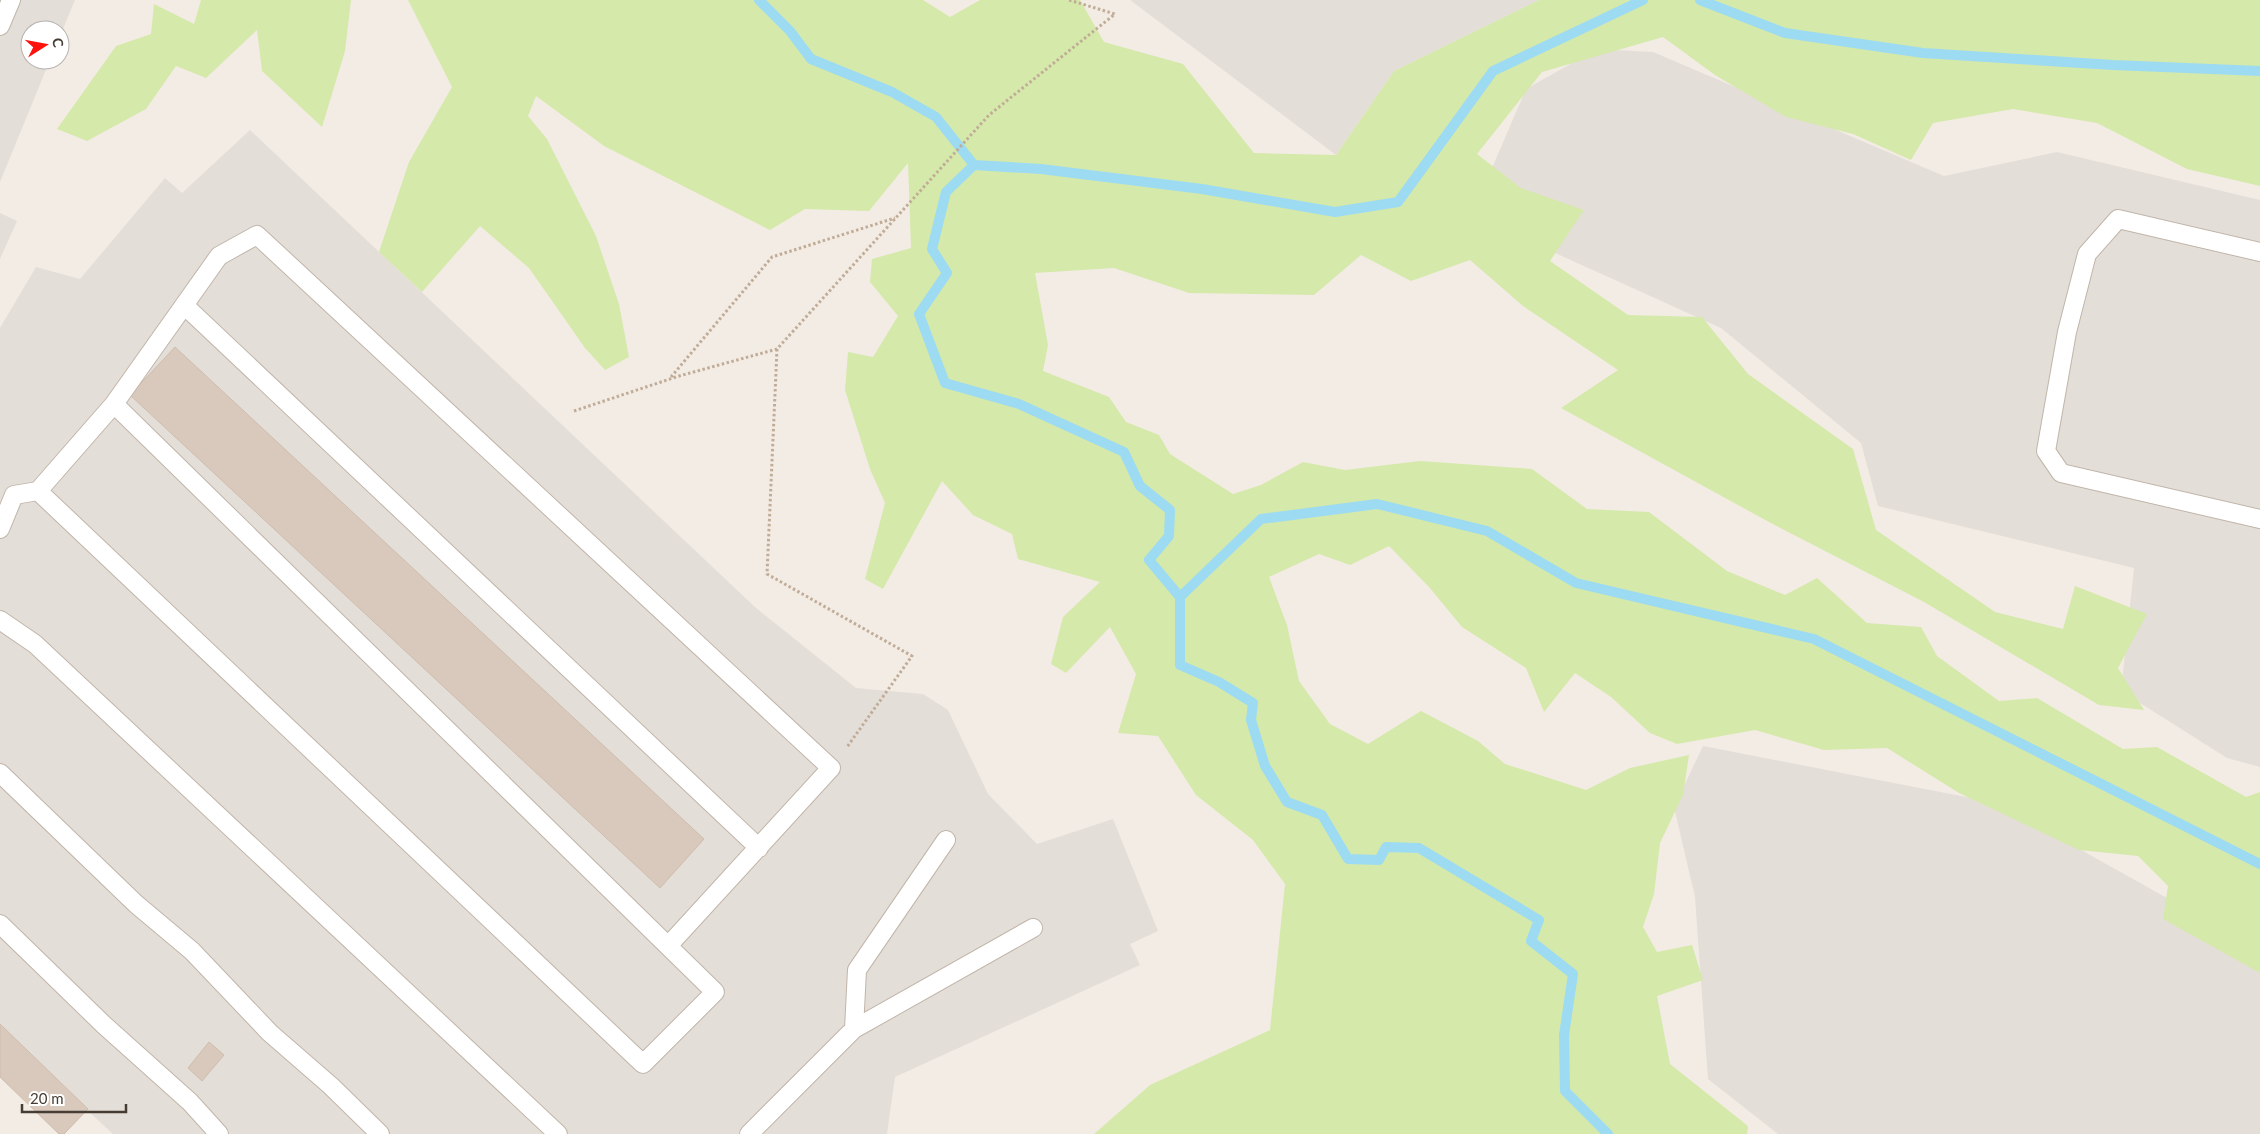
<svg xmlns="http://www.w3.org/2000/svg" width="2260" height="1134" font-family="Lato,sans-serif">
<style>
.industrial{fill:#e4ded9}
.green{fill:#d5e9aa}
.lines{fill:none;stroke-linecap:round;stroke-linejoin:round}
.stream{stroke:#9ddbf2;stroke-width:10}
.building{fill:#d8c9bc;stroke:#cfbdac}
.service-casing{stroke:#c1b5a9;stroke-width:20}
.path{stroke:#c0ac97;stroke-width:3;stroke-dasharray:2.5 2.5;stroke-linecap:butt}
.service{stroke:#fff;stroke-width:18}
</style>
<rect width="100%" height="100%" fill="#f3ece4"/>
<path class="industrial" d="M0 0H75L60 36V30H30V60H50L0 182Z
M1130 0H1539L1394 71 1336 155Z
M1597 49 1653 52 1944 176 2057 152 2260 200V767L2227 758 2121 691 2134 568 1878 506 1861 443 1721 328 1544 248 1486 182 1526 89Z
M250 130 756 608 856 688 923 694 948 710 988 794 1037 844 1113 819 1158 931 1130 944 1140 965 895 1077 887 1134H113L0 1030V328L36 267 80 279 165 178 182 193Z
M0 213 17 221 0 259Z
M1703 746 1997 803 2260 950V1134H1778L1708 1079 1695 897 1674 807Z"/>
<path class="green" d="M201 0H351L345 51 322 127 262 71 257 30 206 78 176 66 146 109 87 141 57 129 116 46 151 34 154 4 194 24Z
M408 0H923L950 17 980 0H1080L1104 42 1183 64 1254 153 1336 155 1394 71 1539 0H2260V186L2187 169 2097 123 2013 109 1933 123 1911 160 1853 134 1786 117 1715 75 1663 37 1542 72 1477 154 1521 188 1584 210 1550 261 1628 315 1702 317 1748 374 1853 449 1876 530 1995 612 2063 629 2075 586 2147 614 2118 668 2144 710 2099 705 1924 602 1769 522 1561 408 1618 370 1523 306 1470 260 1411 281 1361 255 1314 295 1189 293 1114 268 1035 273 1048 345 1043 371 1109 397 1126 422 1159 435 1170 454 1233 494 1261 485 1303 462 1345 470 1420 461 1532 469 1587 509 1649 512 1727 571 1785 595 1817 578 1867 623 1921 627 1937 656 1999 701 2037 698 2123 749 2157 747 2246 797 2260 792V973L2163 919 2168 886 2138 856 2079 850 1959 793 1887 748 1824 750 1755 730 1677 744 1650 733 1611 697 1575 673 1544 712 1526 668 1462 627 1429 587 1389 546 1350 565 1319 554 1269 577 1287 625 1299 681 1330 724 1368 744 1421 711 1478 741 1505 764 1586 790 1630 768 1689 755 1683 795 1660 843 1654 894 1643 927 1657 952 1692 945 1703 980 1657 996 1670 1064 1748 1126 1747 1134H1094L1150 1085 1270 1030 1285 884 1253 840 1196 795 1158 736 1118 733 1136 674 1110 627 1066 673 1051 664 1063 617 1100 582 1018 559 1012 534 973 515 942 481 883 589 865 579 885 503 870 469 845 390 848 352 873 357 898 316 870 282 872 259 911 248 908 163 869 211 805 209 770 230 604 146 536 96 528 116 547 139 596 236 619 304 629 357 605 370 585 348 529 268 480 226 422 292 379 252 409 162 452 87Z"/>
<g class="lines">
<path class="stream" d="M759 0 790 31 811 59 892 92 936 117 974 165 946 192 932 249 947 273 919 314 945 383 1019 404 1124 452 1140 486 1170 510 1169 536 1149 560 1180 597V665L1219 682 1253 703 1251 720 1265 766 1287 802 1322 815 1348 859 1379 860 1386 847 1419 848 1539 920 1531 941 1573 974 1564 1035 1565 1091 1608 1134
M1700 0 1785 33 1923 53 2113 65 2260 71
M974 165 1041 169 1202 189 1335 212 1398 202 1493 71 1643 0
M1180 597 1261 519 1377 504 1487 531 1576 583 1814 639 2260 864"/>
</g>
<path class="building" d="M175 347 704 839 660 888 130 395Z
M0 1024 88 1109 64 1134H59L0 1077Z
M209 1042 224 1055 202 1081 188 1068Z"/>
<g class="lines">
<defs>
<path id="service" d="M0 26 11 0
M2260 252 2118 219 2087 254 2067 332 2046 451 2061 473 2260 519
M184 305 759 848
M114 404 219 256 257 235 831 768 668 946
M0 529 14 495 38 491 114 404 715 992 643 1064 38 491
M0 620 35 644 558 1134
M0 773 136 904 192 951 270 1033 331 1086 380 1134
M0 924 104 1025 190 1102 219 1134
M854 1029 857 970 946 840
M749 1134 854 1029 1033 928"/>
</defs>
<use href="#service" class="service-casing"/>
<path class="path" d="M777 349 767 574 912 656 847 747
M671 377 772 257 895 218
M574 411 679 376 777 349 989 115 1115 14 1069 0"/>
<use href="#service" class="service"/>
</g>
<g transform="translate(45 45) rotate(79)"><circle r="24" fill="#ffffff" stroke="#b5b1ad"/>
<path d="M0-4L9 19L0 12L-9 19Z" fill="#ff110e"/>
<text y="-8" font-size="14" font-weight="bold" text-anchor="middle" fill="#453c33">С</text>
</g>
<path d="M22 1104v8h104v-8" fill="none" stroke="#453c33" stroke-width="2.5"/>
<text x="30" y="1104" font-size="15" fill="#453c33" stroke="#ffffff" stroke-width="4" paint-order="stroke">20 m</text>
</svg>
